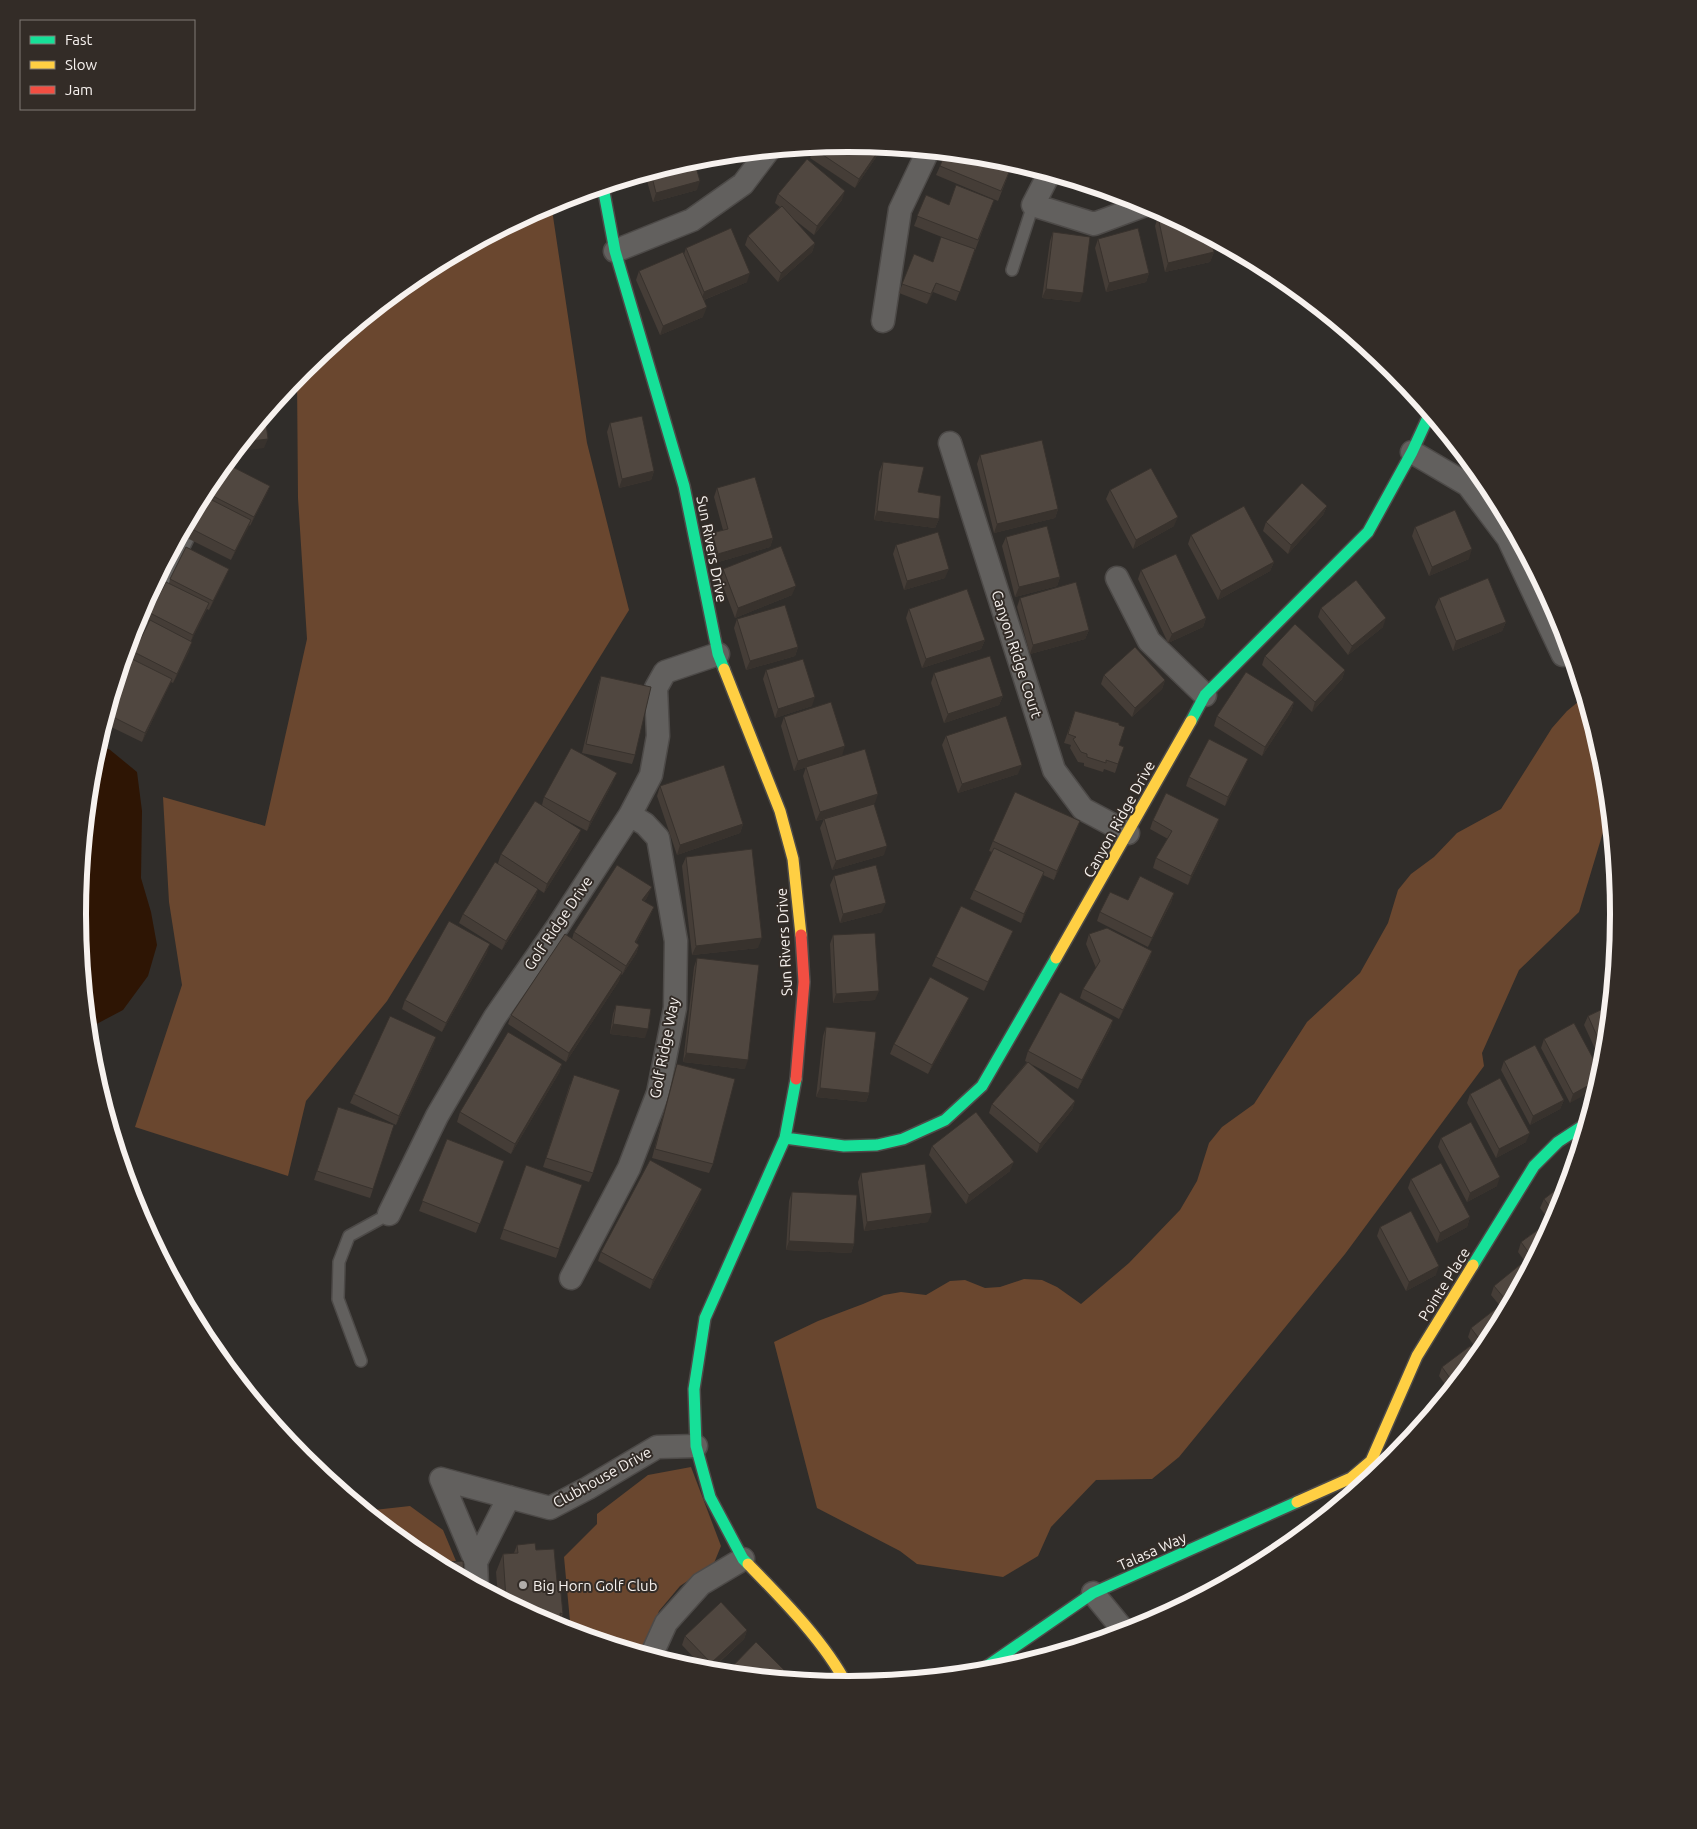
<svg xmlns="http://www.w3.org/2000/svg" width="1697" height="1829" font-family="Ubuntu,sans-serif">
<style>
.green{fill:#6a472f}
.water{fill:#2e1504}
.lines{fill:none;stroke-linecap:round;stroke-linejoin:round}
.lane-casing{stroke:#4d4a48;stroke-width:14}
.street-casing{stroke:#4d4a48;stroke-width:25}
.fast-casing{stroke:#4d4a48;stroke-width:14}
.slow-casing{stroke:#4d4a48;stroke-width:14}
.jam-casing{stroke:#4d4a48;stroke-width:14}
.lane{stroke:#62605e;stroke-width:11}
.street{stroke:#62605e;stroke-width:22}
.fast{stroke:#16e098;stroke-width:11}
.slow{stroke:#ffcf43;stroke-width:11}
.jam{stroke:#f24e42;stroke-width:11}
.wall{fill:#453d37}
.shaded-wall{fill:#38322d}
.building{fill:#504740;stroke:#38322d}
.poi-dot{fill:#b1adaa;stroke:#332c27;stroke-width:2}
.labels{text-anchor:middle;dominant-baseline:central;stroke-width:4;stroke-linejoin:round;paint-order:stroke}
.street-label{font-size:15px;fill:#f7f2ef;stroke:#332c27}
.poi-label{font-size:15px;fill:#f7f2ef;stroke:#332c27;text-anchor:start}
.rim{fill:none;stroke:#f7f2ef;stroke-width:6}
</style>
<rect width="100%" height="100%" fill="#302d2a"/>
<path class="green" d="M551 203 587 443 629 610 387 1001 306 1101 288 1176 135 1127 182 985 169 902 163 797 265 826 307 639 298 498 297 377 304 369 420 273Z
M1584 697 1605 764 1610 818 1607 819 1579 912 1519 970 1482 1053 1484 1066 1345 1254 1179 1457 1152 1479 1096 1480 1051 1527 1038 1556 1003 1577 917 1564 900 1551 817 1508 774 1342 818 1321 863 1304 884 1295 901 1292 926 1295 950 1281 965 1280 985 1288 1000 1287 1024 1279 1042 1280 1057 1287 1081 1304 1129 1263 1180 1210 1197 1181 1209 1143 1222 1127 1254 1104 1307 1022 1360 973 1388 923 1398 890 1411 874 1434 857 1457 833 1501 809 1552 728 1567 711Z
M691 1467 721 1546 714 1563 680 1586 659 1611 642 1654 571 1632 564 1557 597 1524V1514L648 1475Z
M410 1506 443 1530 456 1561 435 1563 420 1555 365 1511Z"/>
<path class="water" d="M97 748 109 749 137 772 142 811 141 878 151 912 157 945 148 976 123 1010 89 1028 78 915 92 764Z"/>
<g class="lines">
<defs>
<path id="lane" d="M1012 270 1033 205
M361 1361 338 1299 339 1262 349 1236 389 1214
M1373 1461 1395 1458"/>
<path id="street" d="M1049 174 1033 205 1094 224 1148 204
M615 251 692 220 743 184 768 151
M883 321 900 210 928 151
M950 443 1054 770 1083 809 1128 833
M1412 452 1468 485 1508 538 1563 655
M1117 578 1149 641 1205 695
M125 656 207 487
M389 1214 437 1116 495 1017 558 926 630 815 651 775 658 736 656 688 665 672 718 654
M571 1278 629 1168 658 1093 675 1008 676 941 658 838 645 824 630 815
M441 1479 550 1508 588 1488 657 1447 696 1446
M441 1479 476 1562 477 1586
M476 1562 509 1497
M1093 1593 1125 1632
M651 1656 666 1623 701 1584 743 1559"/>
<path id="fast" d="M603 187 615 251 684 486 718 654 724 669
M1191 721 1205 695 1368 532 1412 452 1430 413
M785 1138 844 1146 877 1145 903 1139 945 1120 982 1086 1056 958
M1473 1265 1534 1166 1558 1142 1587 1123
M748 1564 743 1559 710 1497 696 1446 694 1389 705 1318 785 1138 796 1079
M977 1673 1093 1593 1297 1502"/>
<path id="slow" d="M724 669 780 811 793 859 801 935
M1056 958 1191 721
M1297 1502 1351 1478 1371 1461 1417 1356 1473 1265
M748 1564C783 1600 824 1641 847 1685"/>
<path id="jam" d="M796 1079 804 982 801 935"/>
</defs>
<use href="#lane" class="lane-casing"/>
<use href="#street" class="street-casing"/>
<use href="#fast" class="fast-casing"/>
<use href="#slow" class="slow-casing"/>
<use href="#jam" class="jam-casing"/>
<use href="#lane" class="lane"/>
<use href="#street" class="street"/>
<use href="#fast" class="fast"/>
<use href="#slow" class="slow"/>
<use href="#jam" class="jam"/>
</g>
<path class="wall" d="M814 149 881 150 855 188 810 158Z
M694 160 697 190 653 202 645 174Z
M1013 163 998 201 936 175 940 166Z
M778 194 842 200 814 235 791 217 815 243 812 252 778 282 745 245 748 236 780 207 775 203Z
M926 195 949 205 994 200 956 301 933 292 927 304 899 293 914 254 933 262 941 237 957 243 914 226Z
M1158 217 1214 252 1210 262 1165 272 1155 226Z
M1053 232 1080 302 1042 298 1050 241Z
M1098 239 1149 273 1146 282 1106 292 1095 248Z
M686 248 747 282 704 300 703 317 660 335 636 280 639 271 684 254Z
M1233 250 1250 259 1237 263Z
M610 423 654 471 651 480 619 488 607 432Z
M980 455 1058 509 1055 518 994 533 977 464Z
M883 462 918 492 939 519 935 528 874 520 879 472Z
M270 486 266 495 250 526 249 525 231 560 189 539 192 529 211 495Z
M717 488 773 538 770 547 715 563 709 542 712 533 723 530 714 497Z
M1110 490 1174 526 1133 549 1106 499Z
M1327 506 1323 515 1288 554 1263 531 1266 522Z
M1415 527 1469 559 1429 576 1412 536Z
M1191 535 1274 562 1270 571 1218 600 1188 544Z
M1006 537 1060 577 1057 586 1015 597 1002 546Z
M896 545 945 578 904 590 893 554Z
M723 569 792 595 735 618 720 578Z
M1141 570 1206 618 1203 627 1168 643 1138 579Z
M225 578 209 610 207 609 191 641 189 651 173 683 171 682 168 688 142 742 105 724 112 699 131 661 134 652 148 623 147 622 150 613 169 583 170 579Z
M1020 598 1089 630 1085 639 1030 654 1017 607Z
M1439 598 1506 622 1502 631 1453 651 1435 607Z
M1321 608 1383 627 1348 655 1318 617Z
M909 609 985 640 981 649 922 668 906 618Z
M737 619 798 647 795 656 746 670 734 628Z
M1265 656 1345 670 1342 679 1312 712 1262 665Z
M766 670 812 706 775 718 763 679Z
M934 673 1003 696 999 705 944 723 931 683Z
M1104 675 1165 680 1162 689 1132 717 1101 684Z
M601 676 635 755 632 764 582 753 598 685Z
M1294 702 1291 712 1262 756 1214 726 1217 716Z
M1075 711 1119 725V745L1118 764 1115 773 1104 769 1103 772 1084 766V763L1078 762 1070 748 1071 745 1064 743Z
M784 717 842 756 794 771 781 726Z
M946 736 1018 774 958 793 942 745Z
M1248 759 1244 768 1225 806 1186 786 1189 777Z
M806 767 875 803 844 813 884 855 832 870 820 828 824 819 816 821 803 776Z
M613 782 587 831 560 817 578 839 544 893 538 889 535 898 502 950 459 923 463 914 498 863 501 854 542 805 544 797Z
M660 786 743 824 740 833 677 855 657 796Z
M1219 819 1216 828 1188 885 1153 868 1156 858 1168 839 1150 829 1153 820Z
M1080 821 1076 831 1054 880 1043 875 1021 923 970 899 974 890 992 852 989 851 993 841Z
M686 857 758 948 692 955 682 866Z
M834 876 882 912 840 923 830 885Z
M1174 893 1171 903 1148 947 1097 921 1100 912Z
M648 896 644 902 654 907 650 916 636 943 639 945 636 954 622 975 621 974 619 981 566 1062 508 1024 511 1015 572 939 574 932Z
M1013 931 1009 940 984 991 932 966 936 957Z
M1089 934 1152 951 1149 960 1119 1019 1080 998 1083 989 1096 968 1086 944Z
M833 935 875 1000 833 1003 830 944Z
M487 953 442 1032 402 1009 405 1000Z
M697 958 745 1069 683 1062 694 967Z
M616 1005 645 1038 610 1034 613 1014Z
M1611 1005 1605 1065 1604 1068 1584 1025 1588 1016Z
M965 1007 928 1074 890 1054 894 1044Z
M1113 1020 1110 1029 1078 1089 1029 1063 1075 1101 1072 1110 1037 1153 989 1113 992 1104 1027 1062 1025 1061 1028 1051Z
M826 1027 869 1093 866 1102 816 1097 823 1036Z
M436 1037 433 1046 396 1125 350 1103 354 1094Z
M1544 1039 1602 1075 1570 1103 1541 1048Z
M1504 1061 1564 1100 1560 1109 1530 1125 1501 1070Z
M562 1064 559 1073 511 1154 457 1122 460 1112Z
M677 1064 713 1164 709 1173 652 1158 674 1073Z
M570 1084 593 1173 589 1182 543 1167Z
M1470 1094 1526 1142 1496 1158 1467 1103Z
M338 1107 373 1189 370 1198 314 1180Z
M1441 1138 1497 1186 1467 1202 1438 1147Z
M447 1139 504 1161 476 1233 419 1211Z
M932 1146 1010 1171 966 1204 929 1155Z
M526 1165 582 1185 556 1258 500 1239Z
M861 1173 928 1222 864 1231 858 1182Z
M1411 1179 1470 1217 1467 1227 1437 1243 1408 1188Z
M792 1192 854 1244 851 1253 786 1250 789 1201Z
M699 1198 650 1289 598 1261 601 1252Z
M1544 1199 1561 1210 1530 1268 1518 1252 1521 1242 1550 1221 1540 1208Z
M1380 1227 1436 1275 1406 1291 1377 1236Z
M1527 1272 1506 1313 1491 1295 1494 1286Z
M1471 1328 1489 1343 1480 1354 1468 1337Z
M1478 1357 1450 1391 1439 1376 1442 1367Z
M517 1545 536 1550 558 1592 563 1614 561 1619 553 1627 498 1597 496 1572 503 1554 514 1553Z
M747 1630 744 1639 709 1672H707L682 1645 685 1636Z"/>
<path class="shaded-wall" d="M881 147H883L881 150 855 188 859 179Z
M700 181 697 190 653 202 656 193Z
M845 191 842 200 814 235 817 226Z
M815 243 812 252 778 282 781 273Z
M1214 252 1210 262 1165 272 1168 263Z
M1240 254 1250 259 1237 263Z
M750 273 747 282 701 301 704 292Z
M1149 273 1146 282 1106 292 1109 283Z
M936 283 933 292 927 304 931 294Z
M1046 289 1083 293 1080 302 1042 298Z
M707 307 703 317 660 335 663 326Z
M268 439 264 448 235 452 243 442Z
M654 471 651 480 619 488 622 479Z
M270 486 266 495 250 526 254 517Z
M1327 506 1323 515 1288 554 1291 545Z
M1058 509 1055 518 994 533 997 524Z
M877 511 939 519 935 528 874 520Z
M1178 517 1174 526 1133 549 1136 540Z
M251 520 248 529 231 560 235 551Z
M773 538 770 547 715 563 718 554Z
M1472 549 1469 559 1429 576 1432 567Z
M1274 562 1270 571 1218 600 1221 591Z
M229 569 225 578 209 610 213 601Z
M949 569 945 578 904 590 907 581Z
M1060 577 1057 586 1015 597 1019 587Z
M796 586 792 595 735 618 738 608Z
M209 603 205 612 190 644 193 635Z
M1206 618 1203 627 1168 643 1172 634Z
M1386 618 1383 627 1348 655 1352 646Z
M1506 622 1502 631 1453 651 1456 641Z
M1089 630 1085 639 1030 654 1033 645Z
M985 640 981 649 922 668 926 659Z
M192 642 189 651 173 683 177 674Z
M798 647 795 656 746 670 750 661Z
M1345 670 1342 679 1312 712 1315 702Z
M172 679 168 688 142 742 145 733Z
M1165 680 1162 689 1132 717 1135 708Z
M1003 696 999 705 944 723 948 714Z
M815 697 812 706 775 718 778 709Z
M1294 702 1291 712 1262 756 1265 747Z
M845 746 842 756 794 771 798 761Z
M1248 759 1244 768 1225 806 1228 797Z
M1022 765 1018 774 958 793 962 784Z
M617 773 613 782 587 831 590 822Z
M878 794 875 803 816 821 820 812Z
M1219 819 1216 828 1188 885 1191 876Z
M1080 821 1076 831 1054 880 1057 871Z
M743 824 740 833 677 855 680 845Z
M581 830 578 839 544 893 547 884Z
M887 846 884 855 832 870 836 861Z
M1044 872 1041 881 1021 923 1024 914Z
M652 887 648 896 639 909 642 900Z
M538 889 535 898 502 950 506 941Z
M1174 893 1171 903 1148 947 1152 938Z
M886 903 882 912 840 923 843 914Z
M654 907 650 916 632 951 635 942Z
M1013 931 1009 940 984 991 988 982Z
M762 938 758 948 692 955 696 946Z
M490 944 487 953 442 1032 446 1023Z
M639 945 636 954 622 975 626 966Z
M1152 951 1149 960 1119 1019 1123 1010Z
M622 972 619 981 566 1062 569 1053Z
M879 991 875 1000 833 1003 836 994Z
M969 998 965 1007 928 1074 932 1065Z
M1113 1020 1110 1029 1078 1089 1082 1080Z
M613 1024 648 1029 645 1038 610 1034Z
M436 1037 433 1046 396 1125 399 1116Z
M686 1053 748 1060 745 1069 683 1062Z
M562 1064 559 1073 511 1154 515 1144Z
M1600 1079 1598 1088 1570 1103 1573 1094Z
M820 1088 869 1093 866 1102 816 1097Z
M1564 1100 1560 1109 1530 1125 1533 1116Z
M1075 1101 1072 1110 1037 1153 1040 1144Z
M1530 1133 1526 1142 1496 1158 1499 1149Z
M1014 1162 1010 1171 966 1204 969 1195Z
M1500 1177 1497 1186 1467 1202 1470 1193Z
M702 1189 699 1198 650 1289 653 1280Z
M932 1213 928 1222 864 1231 867 1222Z
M1470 1217 1467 1227 1437 1243 1440 1233Z
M789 1241 854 1244 851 1253 786 1250Z
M1439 1266 1436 1275 1406 1291 1409 1282Z
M747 1630 744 1639 708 1672 711 1663Z
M784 1670 781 1679 776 1678Z"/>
<path class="building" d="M849 144 881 147 859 179 814 149 815 147Z
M945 153 999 158 1013 163 1001 191 940 166Z
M807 159 845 191 817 226 778 194Z
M694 160 700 181 656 193 651 173Z
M956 185 994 200 978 240 917 216 926 195 949 205Z
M782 206 815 243 781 273 748 236Z
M1168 215 1210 238 1214 252 1168 263 1158 217Z
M731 228 750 273 704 292 686 248Z
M1138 228 1149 273 1109 283 1098 239Z
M1053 232 1090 237 1083 293 1046 289Z
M941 237 975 249 960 292 936 283 931 294 902 284 914 254 933 262Z
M683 252 707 307 663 326 639 271Z
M265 416 268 439 243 442Z
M642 416 654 471 622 479 610 423Z
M1042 440 1058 509 997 524 980 455Z
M883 462 924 467 918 492 941 496 939 519 877 511Z
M227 464 270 486 254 517 211 495Z
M1151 468 1178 517 1136 540 1110 490Z
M755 477 773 538 718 554 712 533 728 529 717 488Z
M1302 483 1327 506 1291 545 1266 522Z
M208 498 251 520 235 551 192 529Z
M1244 506 1274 562 1221 591 1191 535Z
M1455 510 1472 549 1432 567 1415 527Z
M1047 526 1060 577 1019 587 1006 537Z
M938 532 949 569 907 581 896 545Z
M781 546 796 586 738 608 723 569Z
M186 547 229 569 213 601 170 579Z
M1176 554 1206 618 1172 634 1141 570Z
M1488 578 1506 622 1456 641 1439 598Z
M1356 580 1386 618 1352 646 1321 608Z
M166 582 209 603 193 635 150 613Z
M1076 582 1089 630 1033 645 1020 598Z
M967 589 985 640 926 659 909 609Z
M785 605 798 647 750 661 737 619Z
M150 620 192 642 177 674 134 652Z
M1295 624 1345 670 1315 702 1265 656Z
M1135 647 1165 680 1135 708 1104 675Z
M990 656 1003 696 948 714 934 673Z
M132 659 172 679 145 733 107 714 112 699Z
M803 659 815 697 778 709 766 670Z
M1246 672 1294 702 1265 747 1217 716Z
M601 676 651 687 635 755 586 744Z
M831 702 845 746 798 761 784 717Z
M1075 711 1119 723V725L1125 727 1119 745 1124 747 1118 764 1106 760V763L1087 757V754L1081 752 1073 739 1076 737 1068 734Z
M1006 716 1022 765 962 784 946 736Z
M1209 739 1248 759 1228 797 1189 777Z
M571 748 617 773 590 822 544 797Z
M865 749 878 794 820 812 806 767Z
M724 765 743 824 680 845 660 786Z
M1015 792 1080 821 1057 871 993 841Z
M1166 793 1219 819 1191 876 1156 858 1172 831 1153 820Z
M535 801 581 830 547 884 501 854Z
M874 804 887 846 836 861 824 819Z
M994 848 1044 872 1024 914 974 890Z
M752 849 762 938 696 946 686 857Z
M495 862 538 889 506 941 463 914Z
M617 865 652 887 642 900 654 907 635 942 639 945 626 966 574 932Z
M876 865 886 903 843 914 834 876Z
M1140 876 1174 893 1152 938 1100 912 1110 892 1128 900Z
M961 906 1013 931 988 982 936 957Z
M449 921 490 944 446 1023 405 1000Z
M1107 928 1152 951 1123 1010 1083 989 1100 961 1089 934Z
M875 933 879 991 836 994 833 935Z
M565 934 622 972 569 1053 511 1015Z
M697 958 759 965 748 1060 686 1053Z
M930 977 969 998 932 1065 894 1044Z
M1060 992 1113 1020 1082 1080 1028 1051Z
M616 1005 651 1009 648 1029 613 1024Z
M1611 1005 1606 1056 1588 1016Z
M390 1016 436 1037 399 1116 354 1094Z
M1574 1023 1602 1075 1600 1079 1573 1094 1544 1039Z
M826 1027 876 1032 869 1093 820 1088Z
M508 1032 562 1064 515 1144 460 1112Z
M1535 1045 1564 1100 1533 1116 1504 1061Z
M1028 1062 1075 1101 1040 1144 992 1104Z
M677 1064 735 1079 713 1164 655 1149Z
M574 1075 620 1090 593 1173 546 1158Z
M1500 1078 1530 1133 1499 1149 1470 1094Z
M338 1107 394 1125 373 1189 317 1171Z
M976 1112 1014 1162 969 1195 932 1146Z
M1471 1122 1500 1177 1470 1193 1441 1138Z
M447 1139 504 1161 480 1224 422 1201Z
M650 1160 702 1189 653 1280 601 1252Z
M1441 1163 1470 1217 1440 1233 1411 1179Z
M925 1164 932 1213 867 1222 861 1173Z
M526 1165 582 1185 559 1249 503 1229Z
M1570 1179 1561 1210 1557 1217 1544 1199Z
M792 1192 857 1195 854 1244 789 1241Z
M1411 1211 1439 1266 1409 1282 1380 1227Z
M1553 1219 1555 1221 1534 1260 1521 1242Z
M1521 1264 1527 1272 1510 1305 1494 1286Z
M1498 1307 1504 1315 1489 1343 1486 1348 1471 1328Z
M1470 1346 1478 1357 1455 1385 1442 1367Z
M535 1543 536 1550 554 1549 558 1592 561 1593 563 1614 560 1613 562 1629 553 1627 502 1599H506L503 1554 518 1553 517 1545Z
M463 1561 464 1579 436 1564Z
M721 1602 747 1630 711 1663 685 1636Z
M756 1642 784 1670 776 1678 727 1674 726 1673Z"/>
<circle class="poi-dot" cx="523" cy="1585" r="5"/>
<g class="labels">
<g class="street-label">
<text transform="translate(712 549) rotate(79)">Sun Rivers Drive</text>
<text transform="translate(1017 654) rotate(72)">Canyon Ridge Court</text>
<text transform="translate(1119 819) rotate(-61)">Canyon Ridge Drive</text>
<text transform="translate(558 923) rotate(-56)">Golf Ridge Drive</text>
<text transform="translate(784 942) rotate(-93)">Sun Rivers Drive</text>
<text transform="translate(664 1048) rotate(-79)">Golf Ridge Way</text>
<text transform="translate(1444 1284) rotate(-58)">Pointe Place</text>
<text transform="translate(602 1477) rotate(-29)">Clubhouse Drive</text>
<text transform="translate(1152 1551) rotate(-24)">Talasa Way</text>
</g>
<g class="poi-label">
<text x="533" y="1585">Big Horn Golf Club</text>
</g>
</g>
<path d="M0 0H1697V1829H0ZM86 914a762 762 0 1 1 1524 0a762 762 0 1 1-1524 0Z" fill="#332c27" fill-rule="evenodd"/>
<path class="rim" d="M86 914a762 762 0 1 1 1524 0a762 762 0 1 1-1524 0Z"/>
<rect x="20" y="20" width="175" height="90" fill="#332c27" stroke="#817b77"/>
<rect x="30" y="36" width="25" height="8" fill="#16e098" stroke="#817b77"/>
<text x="65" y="45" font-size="15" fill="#f7f2ef">Fast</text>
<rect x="30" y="61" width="25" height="8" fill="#ffcf43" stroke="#817b77"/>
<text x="65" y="70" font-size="15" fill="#f7f2ef">Slow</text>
<rect x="30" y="86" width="25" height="8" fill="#f24e42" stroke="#817b77"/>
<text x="65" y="95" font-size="15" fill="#f7f2ef">Jam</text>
</svg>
